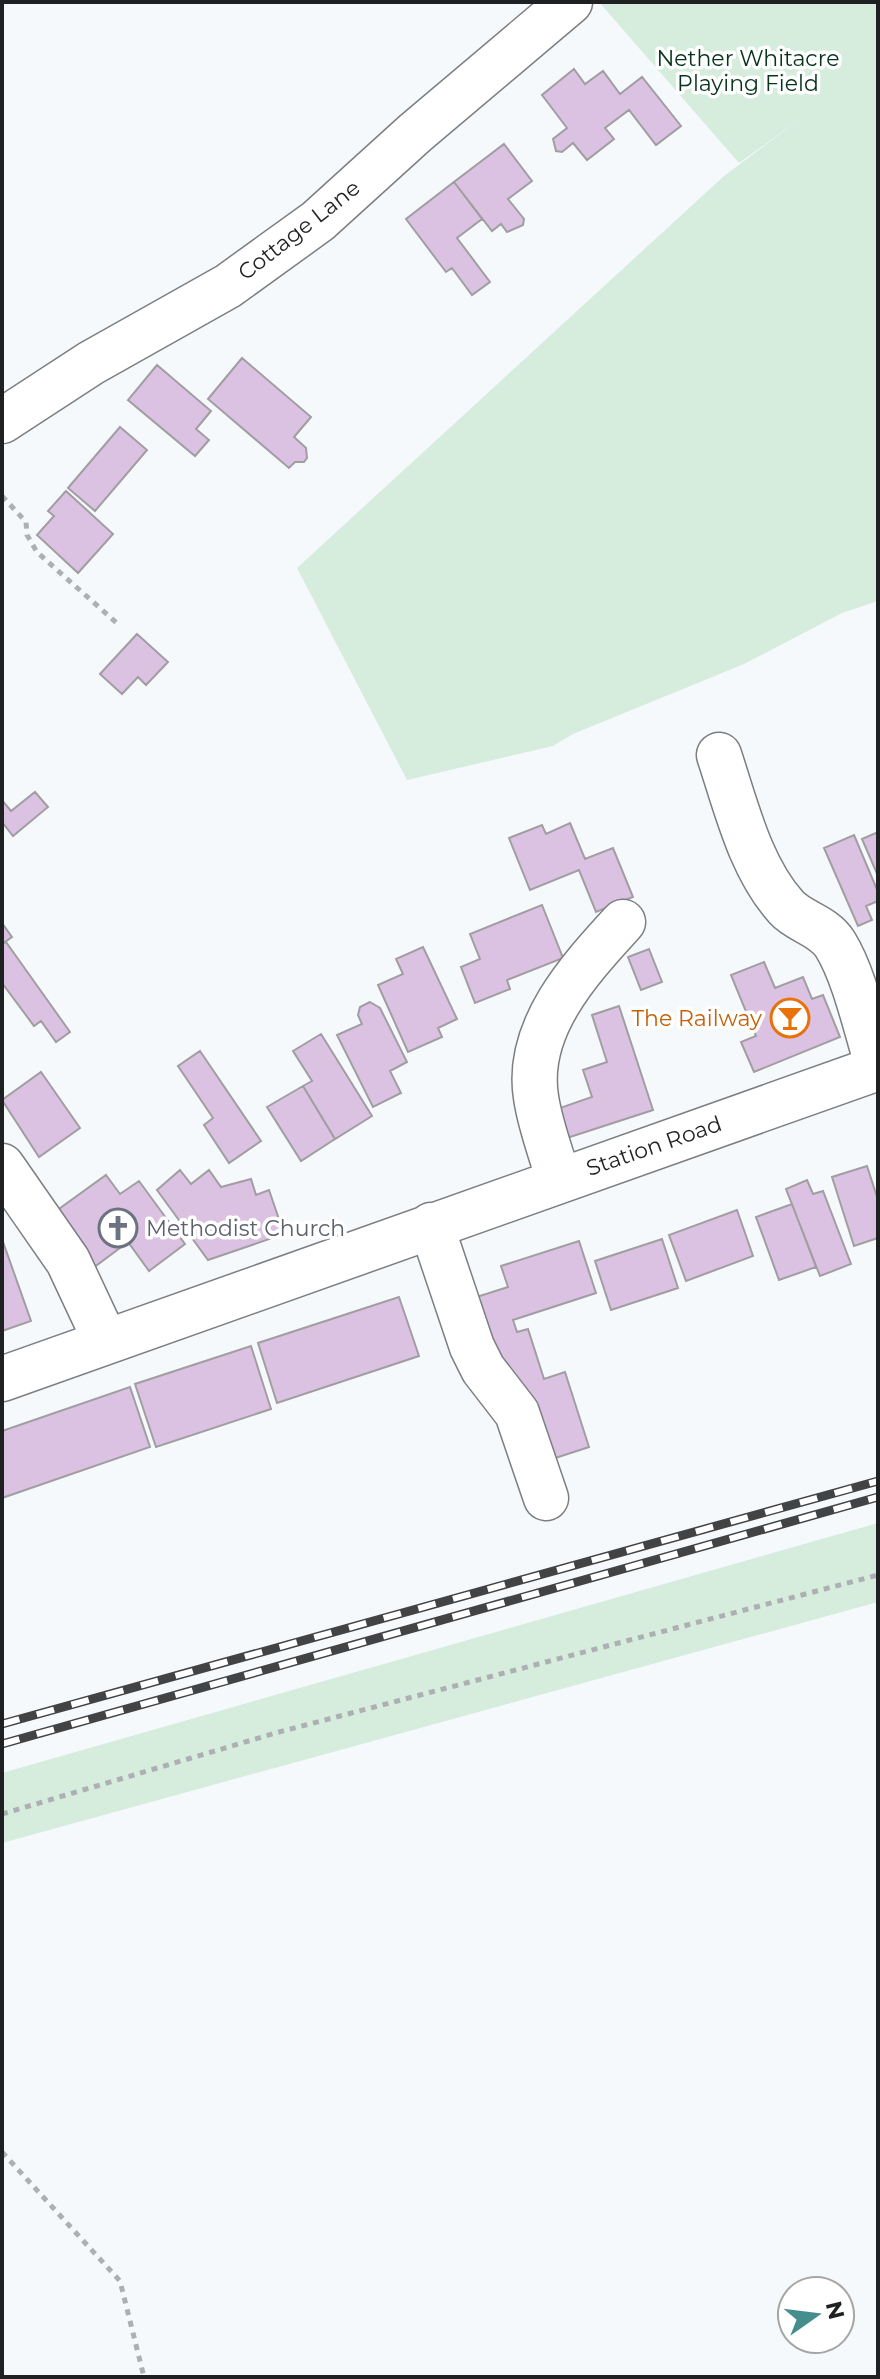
<svg xmlns="http://www.w3.org/2000/svg" width="880" height="2379" font-family="Montserrat,sans-serif">
<style>
.green{fill:#d6ecdd}
.building{fill:#dbc2e2;stroke:#a19ea1;stroke-width:2}
.lines{fill:none;stroke-linecap:round;stroke-linejoin:round}
.minor-casing{stroke:#7c7f81;stroke-width:47}
.path{stroke:#adb0b2;stroke-width:5;stroke-dasharray:6 6;stroke-linecap:butt}
.minor{stroke:#fff;stroke-width:44}
.rail-casing{stroke:#414345;stroke-width:9}
.rail{stroke:#fff;stroke-width:6;stroke-dasharray:18;stroke-linecap:butt}
.labels{text-anchor:middle;dominant-baseline:central;stroke-width:7;stroke-linejoin:round;paint-order:stroke}
.park-label{font-size:22px;fill:#06331b;stroke:#fff}
.street-label{font-size:22px;fill:#1e2021;stroke:#fff}
.food-label{font-size:22px;fill:#c56008;stroke:#fff;text-anchor:end}
.worship-label{font-size:22px;fill:#5b616d;stroke:#fff;text-anchor:start}
</style>
<rect width="100%" height="100%" fill="#f5f9fc"/>
<path class="green" d="M599 2H878V601L842 613 744 664 573 734 553 746 407 780 297 568 724 176 800 119 739 163Z
M878 1523V1602L2 1843V1773Z"/>
<path class="building" d="M574 69 585 84 603 71 620 94 642 77 681 126 656 145 629 110 605 128 614 139 587 160 573 143 562 152 556 151 553 139 567 128 542 95Z
M504 144 532 181 508 199 524 219 523 225 507 232 501 224 492 231 454 182Z
M454 182 482 219 457 238 490 282 472 295 452 268 446 272 406 219Z
M242 358 311 417 294 437 306 448 307 458 304 462H295L289 468 208 399Z
M157 365 211 411 196 429 209 440 195 456 128 400Z
M120 427 147 450 95 511 68 488Z
M66 491 113 534 78 573 37 535 54 516 48 511Z
M137 634 168 662 146 685 138 677 122 694 100 674Z
M35 792 48 807 13 836 2 822V800L11 811Z
M570 823 585 859 613 848 633 897 596 912 579 870 530 890 509 838 542 825 546 834Z
M878 832V876L862 839Z
M854 835 878 892V901L866 906 872 920 858 926 824 848Z
M542 905 563 958 507 980 510 989 475 1003 461 967 480 959 470 934Z
M2 923 12 937 2 944Z
M6 942 70 1032 56 1042 41 1021 34 1026 2 983V944Z
M423 947 457 1019 438 1028 442 1037 408 1052 378 985 403 974 396 959Z
M649 949 662 982 641 990 628 957Z
M764 962 775 988 803 977 812 999 823 995 840 1037 754 1072 741 1042 756 1036 731 975Z
M370 1002 380 1008 407 1062 390 1071 401 1093 373 1107 337 1035 362 1024 358 1015 360 1007Z
M619 1006 653 1110 567 1138 557 1109 592 1097 583 1070 607 1062 592 1015Z
M321 1034 372 1116 335 1139 303 1086 312 1081 293 1051Z
M200 1051 261 1141 229 1163 204 1125 213 1118 178 1066Z
M41 1072 80 1128 39 1157 2 1100Z
M303 1086 335 1139 301 1161 267 1107Z
M867 1166 878 1200V1238L854 1246 832 1177Z
M180 1170 191 1184 209 1170 221 1187 251 1179 256 1195 269 1190 284 1234 208 1260 157 1190Z
M106 1175 120 1194 139 1181 185 1244 149 1271 128 1242 93 1268 52 1214Z
M807 1180 813 1194 823 1191 851 1264 820 1276 786 1189Z
M792 1204 816 1267 779 1280 756 1217Z
M737 1210 753 1256 686 1281 669 1235Z
M2 1239 31 1321 2 1331Z
M662 1239 678 1288 611 1310 595 1261Z
M579 1241 596 1293 513 1320 517 1332 528 1329 544 1379 565 1372 589 1447 540 1463 470 1299 508 1287 501 1266Z
M399 1297 419 1356 277 1403 258 1343Z
M251 1346 271 1409 156 1447 135 1384Z
M130 1387 150 1447 2 1498V1431Z"/>
<g class="lines">
<defs>
<path id="minor" d="M2 421 91 363 228 286 318 221 415 133 570 2
M719 755C736 806 750 867 786 907 799 922 823 925 835 944 855 976 866 1030 878 1067
M2 1166 68 1261 106 1342
M559 1180C551 1153 540 1125 536 1097 525 1028 580 969 623 922
M431 1225 472 1347 483 1369 517 1413 546 1498
M2 1379 878 1068"/>
</defs>
<use href="#minor" class="minor-casing"/>
<path class="path" d="M2 496 26 522 27 535 37 552 120 626
M2 1814 279 1732 878 1575
M2 2152 120 2281 144 2377"/>
<use href="#minor" class="minor"/>
<defs>
<path id="rail" d="M2 1724 878 1481
M2 1744 878 1497"/>
</defs>
<use href="#rail" class="rail-casing"/>
<use href="#rail" class="rail"/>
</g>
<defs>
<symbol id="bar-ring" viewBox="-11 -11 22 22"><circle r="9.5" fill="#fff" stroke="#e8710a" stroke-width="1.5"/><path d="M-6-5H6L.8 .8V4.5H3.5V6h-7V4.5H-.8V.8Z" fill="#e8710a"/></symbol>
<symbol id="church-ring" viewBox="-11 -11 22 22"><circle r="9.5" fill="#fff" stroke="#6b7280" stroke-width="1.5"/><path d="M-1.2-6h2.4v3.5h3.3v2.4h-3.3V6h-2.4V-.1h-3.3v-2.4h3.3Z" fill="#6b7280"/></symbol>
</defs>
<g fill-rule="evenodd">
<use href="#bar-ring" x="768" y="996" width="44" height="44"/>
<use href="#church-ring" x="96" y="1206" width="44" height="44"/>
</g>
<g class="labels">
<g class="park-label">
<text x="748" y="58">Nether Whitacre<tspan x="748" dy="25">Playing Field</tspan></text>
</g>
<g class="street-label">
<text transform="translate(299 230) rotate(-38)">Cottage Lane</text>
<text transform="translate(654 1146) rotate(-19)">Station Road</text>
</g>
<g class="food-label">
<text x="762" y="1018">The Railway</text>
</g>
<g class="worship-label">
<text x="146" y="1228">Methodist Church</text>
</g>
</g>
<rect width="880" height="2379" fill="none" stroke="#1e2021" stroke-width="8"/>
<g transform="translate(816 2315) rotate(76)"><circle r="38" fill="#ffffff" stroke="#a5a6a6" stroke-width="2"/>
<path d="M0-6L14 30L0 20L-14 30Z" fill="#468e8e"/>
<text y="-12" font-size="22" font-weight="bold" text-anchor="middle" fill="#1e2021">N</text>
</g>
</svg>
